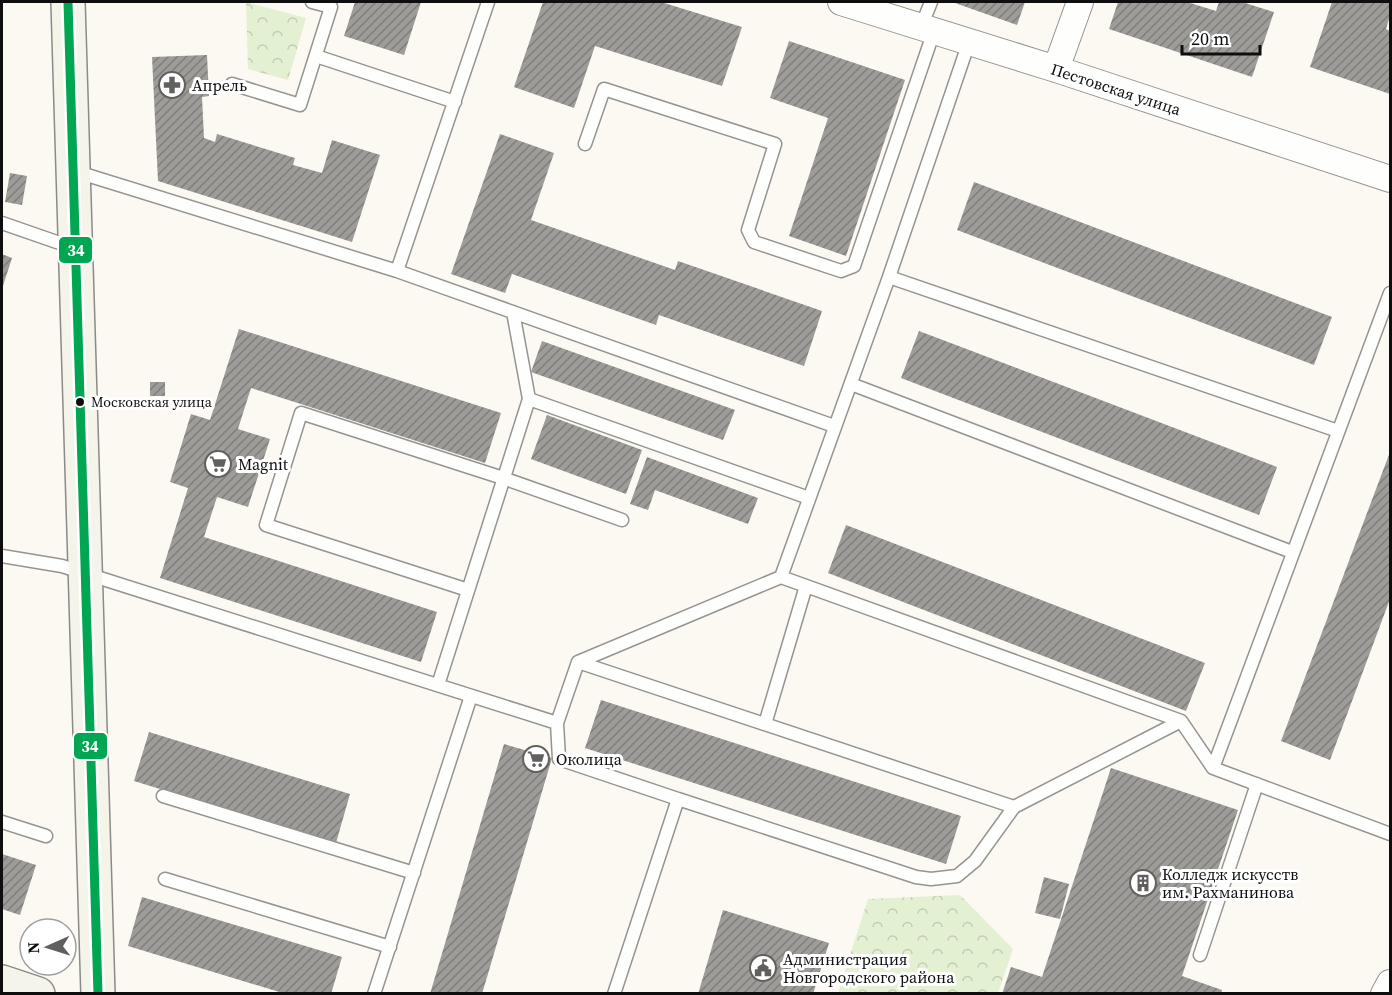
<svg xmlns="http://www.w3.org/2000/svg" width="1392" height="995" font-family="'Source Serif 4',serif">
<style>
.park{fill:url(#park-crowns)}
.building{fill:url(#building-hatch)}
.lines{fill:none;stroke-linecap:round;stroke-linejoin:round}
.service-casing{stroke:#959491;stroke-width:15}
.minor-casing{stroke:#959491;stroke-width:28}
.secondary-casing{stroke:#8b8a87;stroke-width:36}
.service{stroke:#fefefd;stroke-width:12}
.minor{stroke:#fefefd;stroke-width:26}
.secondary{stroke:#f5f4ea;stroke-width:33}
.bus-1-casing{stroke:#fff;stroke-width:14}
.bus-1{stroke:#00a651;stroke-width:9}
.bus-dot{fill:#0e0e0e;stroke:#fff;stroke-width:2}
.labels{text-anchor:middle;dominant-baseline:central;stroke-width:6;stroke-linejoin:round;paint-order:stroke}
.bus-label{font-size:14px;fill:#0e0e0e;stroke:#fff;text-anchor:start}
.poi-label{font-size:16px;fill:#0e0e0e;stroke:#fff;text-anchor:start}
.street-label{font-size:16px;fill:#0e0e0e;stroke:#fff}
.line-badge{stroke:#fff;stroke-width:2}
.badge-label{font-size:16px;text-anchor:middle;font-weight:bold;fill:#fff}
</style>
<defs>
<pattern id="park-crowns" width="20" height="18" patternUnits="userSpaceOnUse" patternTransform="scale(1.5)"><rect width="20" height="18" fill="#e3f0d2"/><path d="M2 6a3 3 0 1 1 6 0M12 15a3 3 0 1 1 6 0" fill="none" stroke="#c2cdb3"/></pattern>
<pattern id="building-hatch" width="6" height="6" patternUnits="userSpaceOnUse" patternTransform="scale(1.5)"><rect width="6" height="6" fill="#9e9c98"/><path d="M-1 1l2-2M0 6l6-6M5 7l2-2" fill="none" stroke="#7f7e7a"/></pattern>
</defs>
<rect width="100%" height="100%" fill="#fbf9f2"/>
<path class="park" d="M246 2 306 18 288 80 248 69Z
M960 895 1013 949 998 993H838L868 899Z"/>
<path class="building" d="M355 2H421L404 55 344 36Z
M543 2H661L742 27 722 86 595 46 574 108 514 87Z
M956 2H1025L1017 25 955 3Z
M1118 2H1187L1216 11 1219 2H1242L1274 12 1252 77 1109 29Z
M1332 2H1390V16L1386 29 1390 31V94L1310 67Z
M789 41 905 80 846 256 789 236 828 118 770 98Z
M207 55 209 96 202 97 204 138 215 142 217 134 295 158 293 165 322 173 332 140 380 155 352 242 158 181 152 57Z
M500 134 554 153 531 220 675 270 678 261 822 311 804 366 659 315 656 325 512 274 505 293 451 274Z
M10 173 27 176 22 205 5 202Z
M974 182 1332 317 1314 365 957 230Z
M2 254 12 258 2 289Z
M239 329 501 413 485 463 251 388 238 429 270 439 248 507 217 497 204 537 437 612 421 662 160 578 188 488 170 482 191 414 210 420Z
M919 331 1277 467 1259 515 901 378Z
M542 341 735 410 723 440 531 372Z
M150 382H165V396H150Z
M547 415 642 450 626 494 531 459Z
M1390 452V599L1330 760 1281 741Z
M647 457 758 498 748 524 655 490 648 510 630 504Z
M846 525 1205 663 1186 711 828 573Z
M601 700 961 816 946 864 585 748Z
M149 732 350 794 336 843 134 781Z
M504 744 552 758 482 994H430Z
M1111 768 1238 810 1182 976 1222 990 1221 994H1002L1011 967 1042 977Z
M2 854 36 865 20 915 2 909Z
M1044 877 1069 884 1060 919 1035 913Z
M142 897 342 957 331 994H286L128 946Z
M723 910 829 943 813 994H698Z"/>
<g class="lines">
<defs>
<path id="service" d="M921 27 931 2
M316 56 455 102
M232 84 300 105 331 7 312 2
M585 144 604 89 775 144 748 230 754 242 841 271 854 266 934 31
M74 171 397 271 834 426
M2 223 74 248
M397 271 488 2
M889 277 969 42
M851 384 1292 552
M529 399 809 498
M2 556 62 566 557 723
M781 577 889 277 1338 431
M468 590 266 525 301 413 503 478 622 520
M578 662 781 577 1181 721 1213 768 1390 834
M438 685 529 399 513 312
M765 724 806 586
M1213 768 1390 293
M163 796 414 873
M678 799 916 877 931 879 957 876 975 861 1014 807 1181 721
M2 822 46 836
M165 879 390 947
M1200 955 1257 784
M374 994 471 696
M614 994 678 799 559 759 557 723 578 662 1014 807"/>
<path id="minor" d="M841 2 1056 69 1390 179
M1056 69 1080 2
M1384 994 1390 983"/>
<path id="secondary" d="M68 2 98 994
M2 982 38 994"/>
</defs>
<use href="#service" class="service-casing"/>
<use href="#minor" class="minor-casing"/>
<use href="#secondary" class="secondary-casing"/>
<use href="#service" class="service"/>
<use href="#minor" class="minor"/>
<use href="#secondary" class="secondary"/>
<defs>
<path id="bus-1" d="M68 2 98 994"/>
</defs>
<use href="#bus-1" class="bus-1-casing"/>
<use href="#bus-1" class="bus-1"/>
</g>
<defs>
<symbol id="pharmacy-ring" viewBox="-11 -11 22 22"><circle r="9.5" fill="#fff" stroke="#61605e" stroke-width="1.5"/><path d="M-2-6h4v4h4v4h-4v4h-4v-4h-4v-4h4Z" fill="#61605e"/></symbol>
<symbol id="supermarket-ring" viewBox="-11 -11 22 22"><circle r="9.5" fill="#fff" stroke="#61605e" stroke-width="1.5"/><path d="M-6-5.5h2.5l.6 2H6L4.5 2H-2.5L-4.4-4H-6ZM-1.5 3.2a1.3 1.3 0 1 0 .1 0ZM3 3.2a1.3 1.3 0 1 0 .1 0Z" fill="#61605e"/></symbol>
<symbol id="building-ring" viewBox="-11 -11 22 22"><circle r="9.5" fill="#fff" stroke="#61605e" stroke-width="1.5"/><path d="M-4-6H4V6H1V3H-1V6H-4ZM-2.5-4.3h1.7v1.8h-1.7ZM.8-4.3h1.7v1.8H.8ZM-2.5-1h1.7V.8h-1.7ZM.8-1h1.7V.8H.8Z" fill="#61605e"/></symbol>
<symbol id="civic-ring" viewBox="-11 -11 22 22"><circle r="9.5" fill="#fff" stroke="#61605e" stroke-width="1.5"/><path d="M-.6-6.5H3V-4.5H.6V-3L4-1V1h2V6H-6V1h2V-1L-.6-3ZM-1.2 2.5V6h2.4V2.5Z" fill="#61605e"/></symbol>
</defs>
<g fill-rule="evenodd">
<use href="#pharmacy-ring" x="157" y="70" width="30" height="30"/>
<use href="#supermarket-ring" x="203" y="449" width="30" height="30"/>
<use href="#supermarket-ring" x="521" y="744" width="30" height="30"/>
<use href="#building-ring" x="1128" y="868" width="30" height="30"/>
<use href="#civic-ring" x="748" y="953" width="30" height="30"/>
</g>
<circle class="bus-dot" cx="80" cy="402" r="5"/>
<g class="labels">
<g class="bus-label">
<text x="91" y="402">Московская улица</text>
</g>
<g class="poi-label">
<text x="192" y="85">Апрель</text>
<text x="238" y="464">Magnit</text>
<text x="556" y="759">Околица</text>
<text x="1162" y="874">Колледж искусств<tspan x="1162" dy="18">им. Рахманинова</tspan></text>
<text x="783" y="959">Администрация<tspan x="783" dy="18">Новгородского района</tspan></text>
</g>
<g class="street-label">
<text transform="translate(1116 89) rotate(18)">Пестовская улица</text>
</g>
</g>
<g class="line-badge">
<rect x="58" y="236" width="35" height="28" rx="6" fill="#00a651"/>
<rect x="73" y="732" width="35" height="28" rx="6" fill="#00a651"/>
</g>
<g class="badge-label">
<text x="76" y="256">34</text>
<text x="90" y="752">34</text>
</g>
<rect width="1392" height="995" fill="none" stroke="#0e0e0e" stroke-width="6"/>
<g transform="translate(48 947) rotate(267)"><circle r="28" fill="#ffffff" stroke="#9f9f9f" stroke-width="1.5"/>
<path d="M0-4.5L10 22L0 15L-10 22Z" fill="#61605e"/>
<text y="-9" font-size="16" font-weight="bold" text-anchor="middle" fill="#0e0e0e">N</text>
</g>
<path d="M1182 45v9h78v-9" fill="none" stroke="#0e0e0e" stroke-width="3"/>
<text x="1191" y="45" font-size="18" fill="#0e0e0e" stroke="#ffffff" stroke-width="4.5" paint-order="stroke">20 m</text>
</svg>
